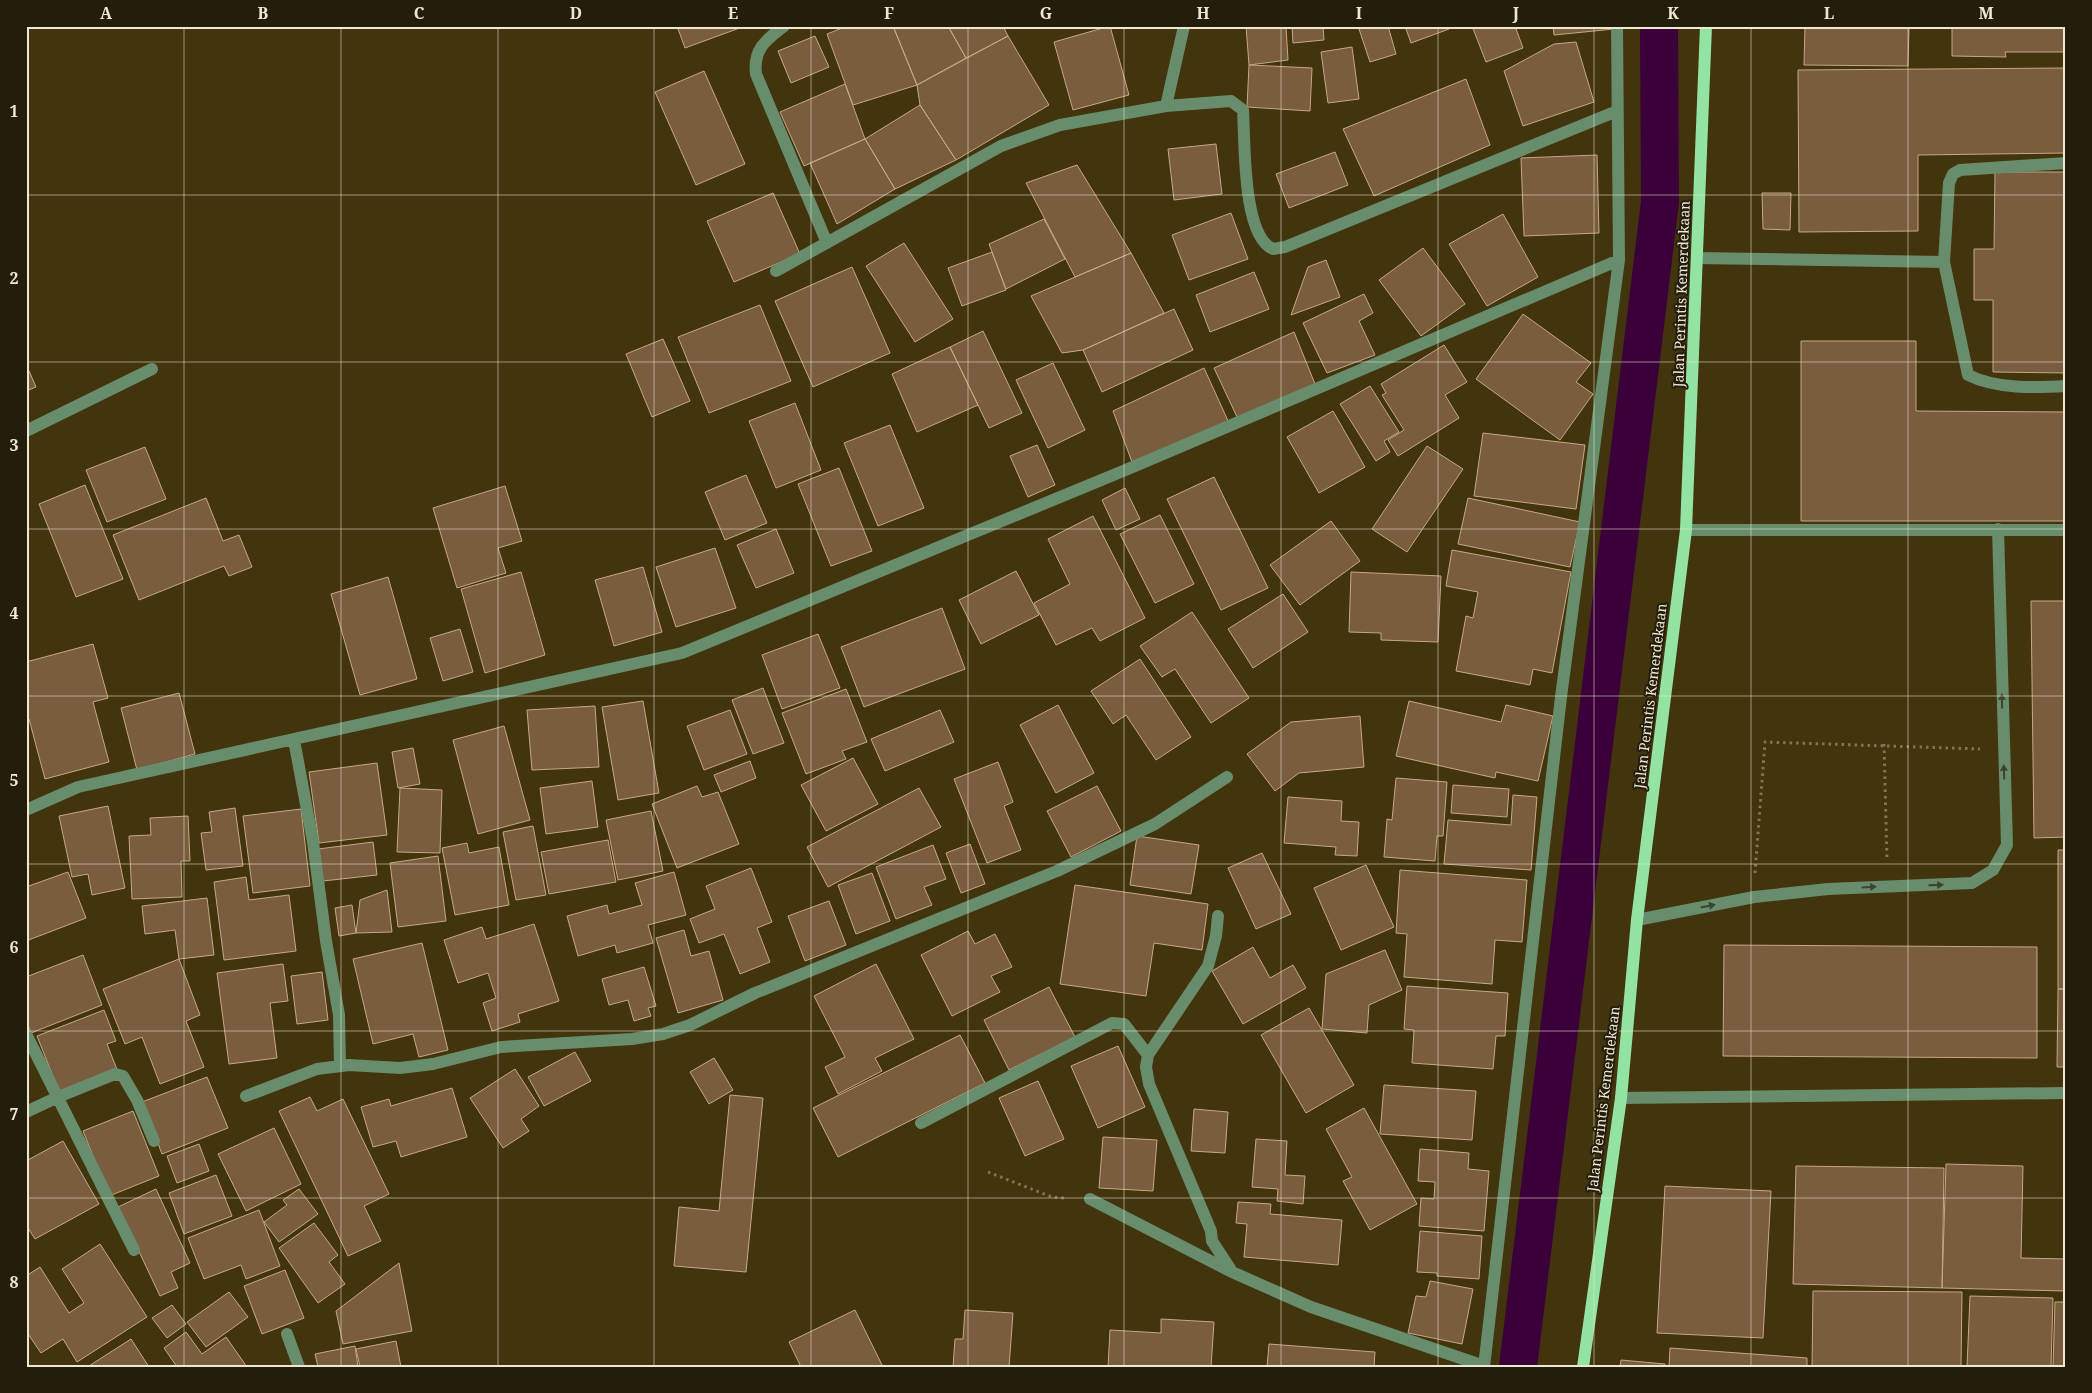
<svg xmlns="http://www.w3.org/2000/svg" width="2092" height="1393" font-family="'Noto Serif',serif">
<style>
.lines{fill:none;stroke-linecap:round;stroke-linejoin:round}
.canal{stroke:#3b003a;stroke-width:38}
.building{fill:#795d3e;stroke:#c6a886}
.path{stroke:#817554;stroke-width:3;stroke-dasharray:2.5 4;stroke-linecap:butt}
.minor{stroke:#678d6d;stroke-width:12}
.major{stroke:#93e4a2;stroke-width:12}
.oneway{fill:#3b442f}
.grid{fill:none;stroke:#efe7d2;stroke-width:1;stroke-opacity:0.55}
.labels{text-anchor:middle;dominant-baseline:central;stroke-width:4;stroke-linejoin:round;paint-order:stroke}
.street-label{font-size:14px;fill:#efe7d2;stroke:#231d0d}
.neatline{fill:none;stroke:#efe7d2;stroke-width:2}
.grid-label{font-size:16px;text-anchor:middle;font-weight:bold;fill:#efe7d2}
</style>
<rect width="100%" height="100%" fill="#42340d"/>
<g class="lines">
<path class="canal" d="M1518 1367 1660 202 1659 26"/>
</g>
<path class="building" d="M677 26H745L685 48Z
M847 26H893L917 85 853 105 827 34Z
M893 26H948L966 58 917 85Z
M948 26H1003L1008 36 966 58Z
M1110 26 1129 95 1073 110 1054 42Z
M1246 26H1286L1288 60 1249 65Z
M1292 26H1323L1324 40 1293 43Z
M1358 26H1388L1396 54 1370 62Z
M1405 26H1448L1449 29 1411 43Z
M1472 26H1515L1523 48 1486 62Z
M1553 26H1613L1614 29 1554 35Z
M1805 26H1909L1908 66 1804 65Z
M1952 26H2066V52H2005L2006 57 1952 56Z
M815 36 829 67 791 83 778 51Z
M1008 36 1049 105 956 160 920 105 917 85Z
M1576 42 1594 102 1523 126 1504 71 1554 44Z
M1352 47 1359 99 1328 103 1321 52Z
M1249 65 1312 68 1310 111 1247 107Z
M2066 68V153L1918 155V231L1799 232 1798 70Z
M704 71 745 164 696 185 655 92Z
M1466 79 1490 145 1374 196 1343 129Z
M845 84 865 139 804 166 780 112Z
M920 105 956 160 895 189 865 139Z
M865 139 895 189 837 224 810 163Z
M1216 144 1222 194 1174 200 1168 149Z
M1335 152 1348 185 1289 208 1276 174Z
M1597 155 1599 233 1524 236 1521 158Z
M1077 165 1131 253 1075 277 1026 183Z
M1995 172H2066V373L1993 372V300H1974V249H1994Z
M773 193 800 254 734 282 707 221Z
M1762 193H1791L1790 230 1763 229Z
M1231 213 1248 259 1189 280 1172 235Z
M1503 214 1538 277 1487 306 1449 244Z
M1044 219 1065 259 1006 289 989 244Z
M904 243 953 319 915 342 866 266Z
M1423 248 1465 304 1421 336 1379 280Z
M992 252 1006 290 962 306 948 268Z
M1131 253 1164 313 1083 350 1062 353 1031 296Z
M1326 260 1340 297 1291 315 1308 267Z
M852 267 890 353 813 387 775 301Z
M1254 272 1269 309 1210 332 1196 295Z
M1364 294 1373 313 1359 321 1375 355 1327 373 1303 323Z
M760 305 791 381 709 413 678 337Z
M1174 309 1193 350 1102 392 1083 350Z
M1523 314 1591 363 1576 382 1593 394 1560 440 1476 379Z
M983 331 1022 413 989 428 950 347Z
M1294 332 1315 384 1238 419 1214 368Z
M663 339 690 401 652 417 626 354Z
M1801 341H1916V411L2066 412V521H1801Z
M1444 345 1467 382 1445 395 1459 418 1398 456 1388 440 1404 430 1382 395 1386 393 1381 384Z
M950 347 978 405 917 432 892 374Z
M1053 363 1085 430 1048 448 1016 380Z
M26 364 36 387 26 391Z
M1204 368 1229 423 1132 462 1113 411Z
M1370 386 1399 432 1384 441 1390 452 1376 461 1340 404Z
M795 403 821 470 776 488 749 421Z
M1333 411 1365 467 1319 493 1287 437Z
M890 425 924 508 878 526 844 443Z
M1483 433 1585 445 1576 509 1474 496Z
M1037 445 1055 485 1028 497 1010 456Z
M1427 446 1463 469 1407 552 1372 529Z
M145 447 166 499 107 522 86 470Z
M839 468 872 551 831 566 798 484Z
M746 475 767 523 725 540 705 492Z
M1214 477 1268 588 1221 610 1167 499Z
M85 485 123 579 76 597 39 504Z
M505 486 522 541 498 548 506 573 457 588 433 508Z
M1125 488 1140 519 1116 530 1102 500Z
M206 498 223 541 239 535 252 567 229 576 224 566 139 600 113 535Z
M1468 498 1580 522 1570 567 1458 544Z
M1160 515 1194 584 1155 603 1120 534Z
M1093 516 1145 618 1100 641 1092 628 1056 645 1034 603 1070 584 1048 539Z
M1331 521 1360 561 1300 605 1270 565Z
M776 529 794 573 756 588 737 545Z
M715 548 736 608 676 627 656 567Z
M1452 550 1571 572 1552 673 1533 669 1530 685 1456 671 1466 616 1473 618 1478 592 1446 586Z
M643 567 662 632 614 646 595 580Z
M1016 571 1039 615 981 644 959 600Z
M521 572 545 655 485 673 461 589Z
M1351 572 1441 576 1438 642 1381 640V633L1349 632Z
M388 577 417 679 360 695 331 594Z
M1283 594 1308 632 1253 668 1228 629Z
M2031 601H2066V837L2034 838Z
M942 608 965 669 864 707 841 647Z
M1192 612 1249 698 1211 723 1175 669 1162 677 1140 646Z
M460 629 473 672 443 681 430 638Z
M818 634 840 688 782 709 762 655Z
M93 644 108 698 93 702 109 762 45 779 29 719 26 720V662Z
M1140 659 1191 737 1156 760 1126 715 1113 724 1091 691Z
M763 688 784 743 753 754 732 700Z
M846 689 867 742 842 751 846 759 806 774 782 713Z
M179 693 195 754 137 770 121 708Z
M643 701 659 793 618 800 602 707Z
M1409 701 1501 722 1506 705 1553 716 1538 781 1496 772 1495 778 1396 756Z
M1058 705 1094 773 1056 793 1020 725Z
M595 706 599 767 532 770 527 710Z
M730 710 747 754 704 770 687 726Z
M940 710 954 742 885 771 871 739Z
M1360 716 1364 767 1299 773 1275 791 1247 754 1291 722Z
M504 726 530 820 478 834 453 740Z
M413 748 420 784 398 788 392 752Z
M853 758 878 804 826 831 801 785Z
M750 761 756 778 721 792 714 775Z
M998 762 1013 802 1004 806 1021 850 987 863 954 779Z
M377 763 387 835 319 843 309 772Z
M1396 778 1447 782 1443 836H1437L1435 861 1384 857 1387 819 1392 820Z
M592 781 598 827 546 834 540 788Z
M1453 785 1509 789 1507 817 1451 813Z
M697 786 702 797 718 792 739 844 677 868 652 804Z
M1097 786 1121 831 1071 857 1047 811Z
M400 788 442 790 440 853 397 852Z
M919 788 941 827 828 887 807 847Z
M1513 795 1537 797 1531 870 1444 864 1448 820 1511 825Z
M1288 797 1342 801 1341 821 1359 822 1357 856 1335 855 1336 847 1284 843Z
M108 806 125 888 92 895 88 874 72 877 59 816Z
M235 808 243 866 206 870 201 833 212 832 209 812Z
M301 809 310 886 253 893 243 816Z
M651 811 663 871 618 880 606 820Z
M188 816 190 861H181L182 897 132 899 129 836 151 835 150 818Z
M533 826 546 895 516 900 503 832Z
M1137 836 1199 845 1191 894 1130 885Z
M608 840 616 882 549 894 541 852Z
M373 842 377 875 323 881 318 849Z
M467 843 469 853 499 847 509 905 455 915 442 848Z
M970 844 985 884 961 893 946 853Z
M933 845 946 879 924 887 932 905 896 919 876 867Z
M2058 850H2066V989H2058Z
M1262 853 1291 914 1256 929 1228 868Z
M438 856 446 921 398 927 390 863Z
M1366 865 1394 927 1341 950 1314 888Z
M751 868 772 922 757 928 770 962 740 974 724 934 699 943 690 919 715 909 706 886Z
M1400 870 1527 880 1522 942 1495 940 1492 984 1404 977 1407 934 1396 933Z
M68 872 86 918 26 941V887Z
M674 872 686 915 648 925 653 943 617 953 615 945 578 956 567 916 607 905 609 914 642 905 635 883Z
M872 873 890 921 856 934 838 885Z
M246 877 249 900 289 895 296 951 224 960 214 882Z
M1075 885 1208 904 1202 950 1154 943 1146 996 1060 984Z
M387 890 392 932 356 933 360 900Z
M207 898 214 955 179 959 175 930 145 934 142 906Z
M829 901 846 945 805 961 788 916Z
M352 905 356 933 339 936 335 908Z
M534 924 559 1001 518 1014 520 1022 492 1031 483 1003 496 998 488 973 458 983 444 940 482 927 486 939Z
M684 930 691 956 709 951 723 1000 678 1013 656 938Z
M968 931 975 944 995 934 1012 967 991 976 1000 992 952 1016 921 955Z
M422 943 448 1050 419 1057 413 1034 373 1044 353 959Z
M1724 945 2037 947V1058L1723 1056Z
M1253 947 1270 978 1293 965 1306 988 1243 1024 1212 971Z
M1385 950 1402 990 1369 1005 1367 1033 1322 1029 1326 974Z
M83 955 102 1005 31 1033 26 1019V977Z
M179 959 200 1015 186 1021 204 1067 160 1084 142 1037 125 1044 103 989Z
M283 964 288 1001 270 1003 277 1058 229 1064 217 973Z
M876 964 914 1039 875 1058 882 1071 838 1094 825 1067 845 1057 814 996Z
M644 967 656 1006 648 1008 651 1016 634 1021 628 1000 609 1005 602 979Z
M322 972 328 1020 297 1024 291 976Z
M1407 986 1508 993 1505 1036H1496L1493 1069 1412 1063 1414 1030 1404 1029Z
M1049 987 1075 1037 1009 1070 984 1020Z
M2058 989H2066V1067H2057Z
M1309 1008 1354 1085 1306 1113 1261 1035Z
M104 1010 116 1041 107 1044 118 1072 60 1094 37 1036Z
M960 1035 985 1083 838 1157 813 1108Z
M1118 1046 1145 1107 1098 1128 1071 1066Z
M575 1052 591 1081 544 1106 528 1077Z
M714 1058 733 1090 709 1104 690 1072Z
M515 1069 539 1106 521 1119 529 1131 503 1148 470 1098Z
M207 1077 228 1128 162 1154 142 1102Z
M1038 1081 1064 1139 1025 1156 999 1098Z
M1384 1085 1476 1091 1472 1140 1380 1134Z
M452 1088 467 1137 401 1157 396 1141 373 1147 361 1107 389 1099 391 1106Z
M730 1095 763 1098 746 1272 674 1266 679 1207 719 1211Z
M310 1097 317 1111 343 1099 389 1194 364 1206 381 1241 348 1256 279 1111Z
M1364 1108 1417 1204 1370 1230 1343 1181 1352 1177 1326 1129Z
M1194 1109 1228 1112 1225 1153 1191 1151Z
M133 1111 159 1176 109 1196 83 1131Z
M274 1128 301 1184 246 1211 218 1154Z
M1103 1137 1157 1140 1153 1191 1099 1188Z
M1256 1139 1287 1141 1285 1175 1305 1176 1303 1204 1277 1201 1278 1189 1252 1187Z
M63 1141 99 1204 35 1239 26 1225V1161Z
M199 1144 209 1171 177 1183 167 1156Z
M1420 1149 1469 1153 1468 1169 1489 1171 1484 1231 1419 1226 1421 1198 1434 1199 1435 1182 1418 1181Z
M1946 1164 2023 1166 2021 1258 2066 1259V1291L1942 1288Z
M1796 1166 1944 1168 1942 1288 1793 1284Z
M216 1175 232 1216 184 1234 169 1193Z
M1665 1186 1771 1191 1763 1338 1657 1333Z
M156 1189 190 1263 171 1272 178 1288 160 1296 118 1207Z
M299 1189 318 1214 279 1242 264 1222 287 1205 283 1200Z
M1238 1202 1271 1204 1270 1214 1342 1220 1338 1265 1244 1257 1247 1224 1236 1223Z
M259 1210 280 1266 246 1279 241 1265 204 1279 188 1238Z
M314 1223 338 1255 329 1262 345 1284 318 1303 279 1248Z
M1420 1231 1482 1236 1479 1279 1437 1276V1273L1417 1272Z
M100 1244 147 1317 77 1362 63 1339 41 1353 26 1331V1276L40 1267 69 1313 84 1303 62 1269Z
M399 1263 412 1331 343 1344 336 1311Z
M285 1270 304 1318 262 1334 244 1286Z
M1430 1281 1473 1289 1462 1344 1408 1333 1416 1296 1426 1297Z
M1813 1291 1962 1292 1961 1367H1812Z
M229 1292 248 1317 206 1347 187 1322Z
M1970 1296 2053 1298 2051 1367H1967Z
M2055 1302H2066V1367H2053Z
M172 1305 186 1324 167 1338 152 1318Z
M855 1310 883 1367H801L789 1342Z
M965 1310 1013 1313 1009 1367H953L955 1339H963Z
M1161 1319 1214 1322 1211 1367H1108L1110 1330 1161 1333Z
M186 1332 202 1354 226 1337 247 1367H177L164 1348Z
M131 1339 149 1367H88L92 1364Z
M396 1341 401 1367H360L356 1349Z
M1269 1344 1375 1352 1374 1367H1267Z
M355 1346 358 1367H318L315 1354Z
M1670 1348 1807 1358V1367H1669Z
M1621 1360 1665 1364V1367H1620Z"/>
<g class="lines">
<path class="path" d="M1884 744 1887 861
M1755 873 1765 742 1980 749
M988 1172 1052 1197 1065 1198"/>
<path class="minor" d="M784 26C766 40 753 49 756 74L827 243
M1166 106 1184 26
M2066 163 1960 170 1953 174 1949 183 1944 262 1968 375C1996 389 2035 388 2066 386
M1697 258 1944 262
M776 271 1001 146 1060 125 1166 106 1231 101 1243 110C1245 140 1242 236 1273 249L1285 247 1617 111
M26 431 152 369
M1686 530H2066
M294 740 313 842 326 941 339 1015 340 1066
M26 810 78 787 682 653 1128 469 1619 260
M1218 916 1216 936 1208 966 1148 1055 1146 1067 1149 1084 1211 1231 1212 1241 1231 1270
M1637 920 1754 897 1828 889 1972 883 1993 870 2007 845 1998 529
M26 1034 134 1250
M246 1096 317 1069 349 1065 400 1068 433 1064 501 1047 632 1039 663 1034 690 1025 755 993 1057 871 1155 824 1227 777
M1621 1098 2066 1093
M26 1112 58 1097 115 1074 123 1076 137 1100 154 1141
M921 1123 1112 1023 1124 1024 1148 1055
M1090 1199 1232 1272 1311 1307 1484 1366
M287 1334 299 1367
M1484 1367 1561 697 1619 260 1617 26"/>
<path class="major" d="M1583 1367 1621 1098 1637 920 1686 530 1706 26"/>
</g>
<defs><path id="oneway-solid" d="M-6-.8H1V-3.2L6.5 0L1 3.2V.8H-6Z" transform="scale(1.25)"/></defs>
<g class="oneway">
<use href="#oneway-solid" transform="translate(2002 701) rotate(-91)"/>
<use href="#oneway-solid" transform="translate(2004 772) rotate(-92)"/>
<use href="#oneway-solid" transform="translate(1936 885) rotate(-2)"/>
<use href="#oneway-solid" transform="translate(1869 887) rotate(-3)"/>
<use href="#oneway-solid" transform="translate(1708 906) rotate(-11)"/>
</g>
<path class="grid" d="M184 26V1367M341 26V1367M498 26V1367M654 26V1367M811 26V1367M968 26V1367M1124 26V1367M1281 26V1367M1438 26V1367M1594 26V1367M1751 26V1367M1908 26V1367M26 195H2066M26 362H2066M26 529H2066M26 696H2066M26 864H2066M26 1031H2066M26 1198H2066"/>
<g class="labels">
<g class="street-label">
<text transform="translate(1681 294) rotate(-88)">Jalan Perintis Kemerdekaan</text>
<text transform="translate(1650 696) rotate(-83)">Jalan Perintis Kemerdekaan</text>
<text transform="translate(1603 1099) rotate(-83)">Jalan Perintis Kemerdekaan</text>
</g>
</g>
<rect width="2092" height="1393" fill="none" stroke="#231d0d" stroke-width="55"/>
<rect x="28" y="28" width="2036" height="1338" class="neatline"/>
<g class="grid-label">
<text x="106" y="19">A</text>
<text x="263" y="19">B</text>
<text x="419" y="19">C</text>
<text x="576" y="19">D</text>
<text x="733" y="19">E</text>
<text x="889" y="19">F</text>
<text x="1046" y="19">G</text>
<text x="1203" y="19">H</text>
<text x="1359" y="19">I</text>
<text x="1516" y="19">J</text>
<text x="1673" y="19">K</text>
<text x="1829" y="19">L</text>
<text x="1986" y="19">M</text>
<text x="14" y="117">1</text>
<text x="14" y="284">2</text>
<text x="14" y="451">3</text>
<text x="14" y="619">4</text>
<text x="14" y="786">5</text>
<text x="14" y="953">6</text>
<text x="14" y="1120">7</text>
<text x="14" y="1288">8</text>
</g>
</svg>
